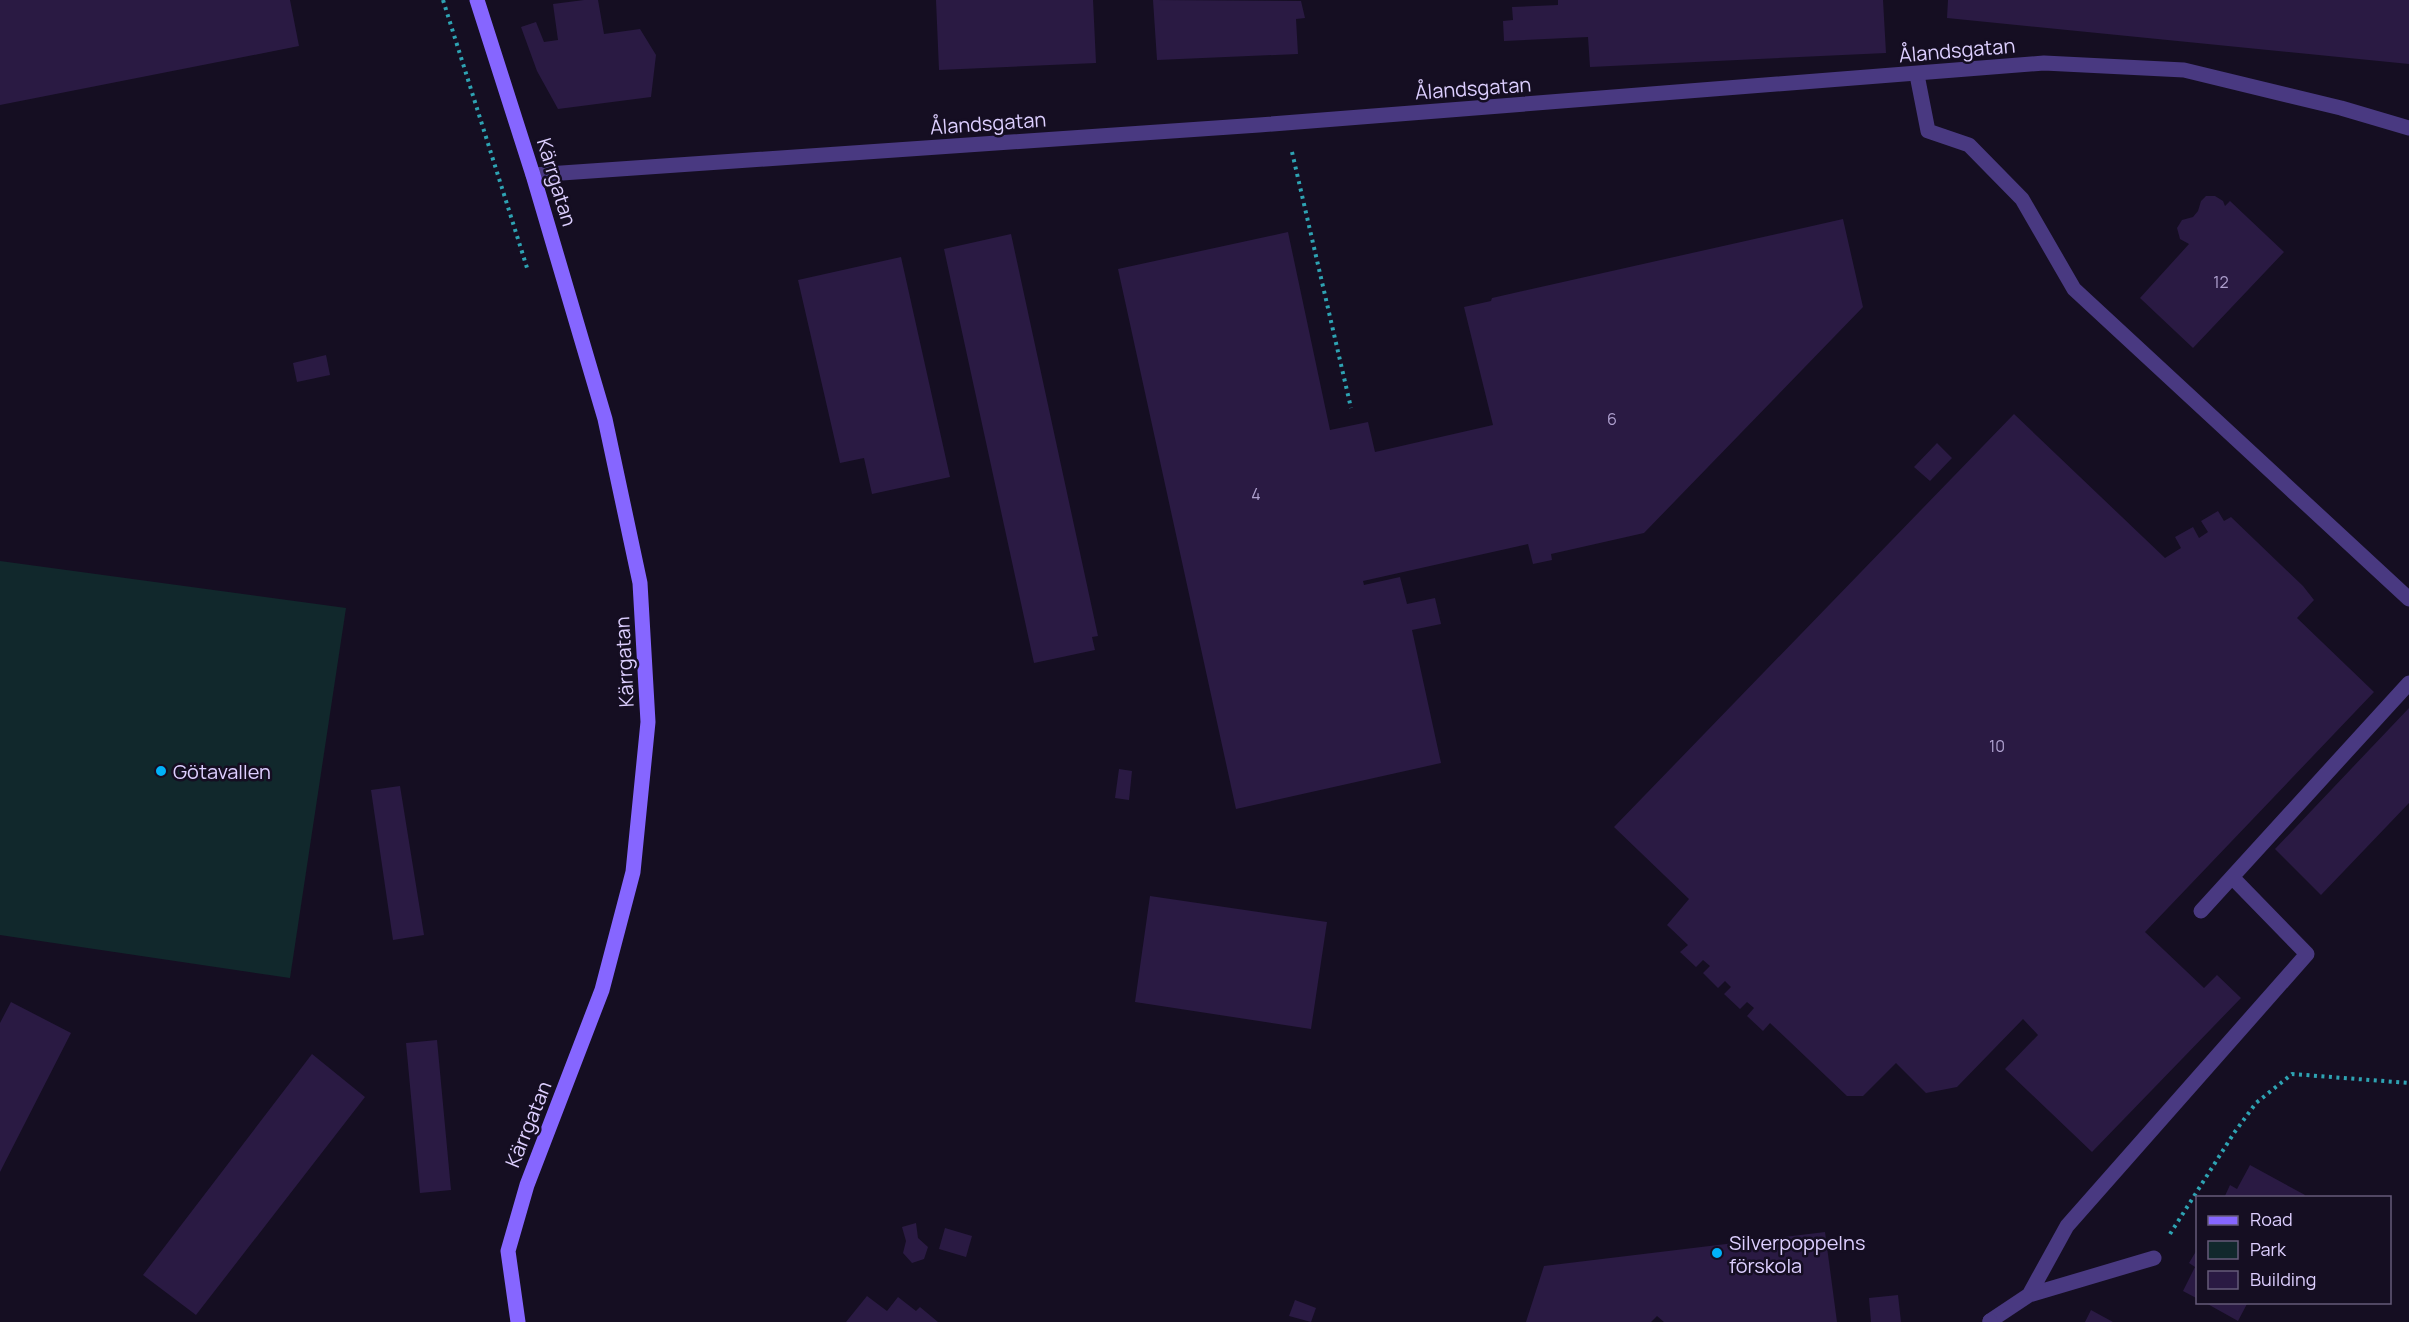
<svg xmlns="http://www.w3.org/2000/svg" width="2409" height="1322" font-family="Manrope,sans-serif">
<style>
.green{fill:#11282c}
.building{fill:#2a1a43}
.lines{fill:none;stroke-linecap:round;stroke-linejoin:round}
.path{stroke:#2ea3b3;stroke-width:4;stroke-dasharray:3 4.5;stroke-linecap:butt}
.lane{stroke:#493981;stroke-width:15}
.street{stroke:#493981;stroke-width:15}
.secondary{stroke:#8666ff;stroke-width:15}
.poi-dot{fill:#01b2f9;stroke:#150e22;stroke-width:2}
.labels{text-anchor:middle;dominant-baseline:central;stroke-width:5;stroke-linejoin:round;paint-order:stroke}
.number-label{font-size:16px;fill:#b0a2d0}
.street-label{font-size:20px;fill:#ddcfff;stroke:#150e22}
.poi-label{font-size:20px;fill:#ddcfff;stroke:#150e22;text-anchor:start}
</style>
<rect width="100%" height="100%" fill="#150e22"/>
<path class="green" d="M0 561 346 608 290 978 0 935Z"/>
<path class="building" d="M0 0H290L299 46 0 105Z
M584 0H598L604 34 640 29 656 55 651 97 558 109 537 71 521 27 536 22 544 42 558 40 553 4Z
M936 0H1093L1096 63 939 70Z
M1153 0 1301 1 1305 18 1296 19 1298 54 1157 60Z
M1558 0H1883L1886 53 1590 67 1588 37 1504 41 1503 21 1513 20 1512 7 1558 5Z
M1948 0H2409V64L1947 18Z
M2206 196H2215L2223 201 2225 206 2230 201 2284 252 2193 348 2140 298 2189 244 2180 239 2177 228 2182 220 2193 217 2198 211 2201 201Z
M1843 219 1863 307 1644 533 1551 554 1552 560 1533 564 1528 544 1363 581 1364 585 1400 577 1407 604 1435 598 1441 624 1412 630 1441 763 1236 809 1118 269 1288 232 1330 430 1368 422 1375 452 1493 425 1464 307 1491 301 1492 298Z
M1011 234 1098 636 1092 637 1095 650 1034 663 944 249Z
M901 257 950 477 872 494 864 458 840 463 798 280Z
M326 355 330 375 297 382 293 363Z
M2014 414 2165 558 2181 548 2175 537 2193 527 2199 538 2208 532 2201 521 2218 511 2224 521 2231 517 2303 586 2314 600 2297 618 2374 692 2145 932 2204 988 2217 975 2241 998 2092 1152 2005 1069 2038 1035 2023 1019 1957 1087 1926 1093 1896 1063 1863 1096H1847L1770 1023 1763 1031 1747 1016 1754 1008 1747 1002 1740 1009 1724 994 1731 987 1725 981 1718 988 1703 973 1710 966 1703 960 1696 967 1680 952 1688 945 1667 925 1689 899 1614 827Z
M1937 443 1952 458 1930 481 1914 467Z
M2409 708V803L2321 895 2275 849Z
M1119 769 1132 771 1129 800 1115 798Z
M400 786 424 935 393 940 371 790Z
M1150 896 1327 922 1311 1029 1135 1002Z
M11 1002 71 1033 0 1172V1023Z
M437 1040 451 1190 420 1193 406 1043Z
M312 1054 365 1097 196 1315 143 1275Z
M2250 1165 2305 1195 2303 1198H2224L2230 1185 2237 1189Z
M916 1223 918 1238 928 1247 924 1259 912 1263 903 1253 906 1241 902 1227Z
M945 1228 972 1236 966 1257 939 1249Z
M1825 1232 1837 1322H1664L1657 1316 1651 1322H1526L1544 1266Z
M2198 1248V1299L2183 1291 2195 1267 2189 1263Z
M1898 1295 1901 1322H1871L1869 1298Z
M867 1296 887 1311 898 1297 916 1311 920 1307 938 1322H846Z
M1295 1300 1316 1308 1311 1322 1289 1316Z
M2204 1302H2248L2238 1321Z
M2091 1310 2113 1322H2085Z"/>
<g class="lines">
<path class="path" d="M443 0 528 271
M1292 152 1351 408
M2170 1234 2234 1133 2256 1103 2292 1074 2409 1083"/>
<path class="lane" d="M1917 75 1928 131 1969 145 2022 199 2074 289 2409 599
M2201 911 2409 683
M2029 1295 2154 1258
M1990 1321 2029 1295 2067 1226 2307 954 2232 877"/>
<path class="street" d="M533 175 1259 125 2044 63 2184 70 2341 108 2409 128
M1990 1322V1321"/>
<path class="secondary" d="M477 0 533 175 605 419 640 583 648 722 633 872 602 990 527 1185 508 1251 518 1322"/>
</g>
<g class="poi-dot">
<circle cx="161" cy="771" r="6"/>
<circle cx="1717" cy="1253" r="6"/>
</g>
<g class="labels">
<g class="number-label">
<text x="2221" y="282">12</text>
<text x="1612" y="419">6</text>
<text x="1256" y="494">4</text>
<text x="1997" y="746">10</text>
</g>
<g class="street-label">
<text transform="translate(1957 50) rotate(-5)">Ålandsgatan</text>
<text transform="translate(1473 88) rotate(-4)">Ålandsgatan</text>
<text transform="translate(988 123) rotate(-4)">Ålandsgatan</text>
<text transform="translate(557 182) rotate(73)">Kärrgatan</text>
<text transform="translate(624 662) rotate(-93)">Kärrgatan</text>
<text transform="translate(528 1124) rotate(-68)">Kärrgatan</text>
</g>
<g class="poi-label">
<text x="173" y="771">Götavallen</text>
<text x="1729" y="1242">Silverpoppelns<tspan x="1729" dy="23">förskola</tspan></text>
</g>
</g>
<rect x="2196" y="1196" width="195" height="108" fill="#150e22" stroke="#655b7a" stroke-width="1.5"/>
<rect x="2208" y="1216" width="30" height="9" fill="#8666ff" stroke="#655b7a" stroke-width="1.5"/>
<text x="2250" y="1226" font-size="18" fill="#ddcfff">Road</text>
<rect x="2208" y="1241" width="30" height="18" fill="#11282c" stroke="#655b7a" stroke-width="1.5"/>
<text x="2250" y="1256" font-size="18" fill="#ddcfff">Park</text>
<rect x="2208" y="1271" width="30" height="18" fill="#2a1a43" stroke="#655b7a" stroke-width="1.5"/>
<text x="2250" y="1286" font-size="18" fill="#ddcfff">Building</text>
</svg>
